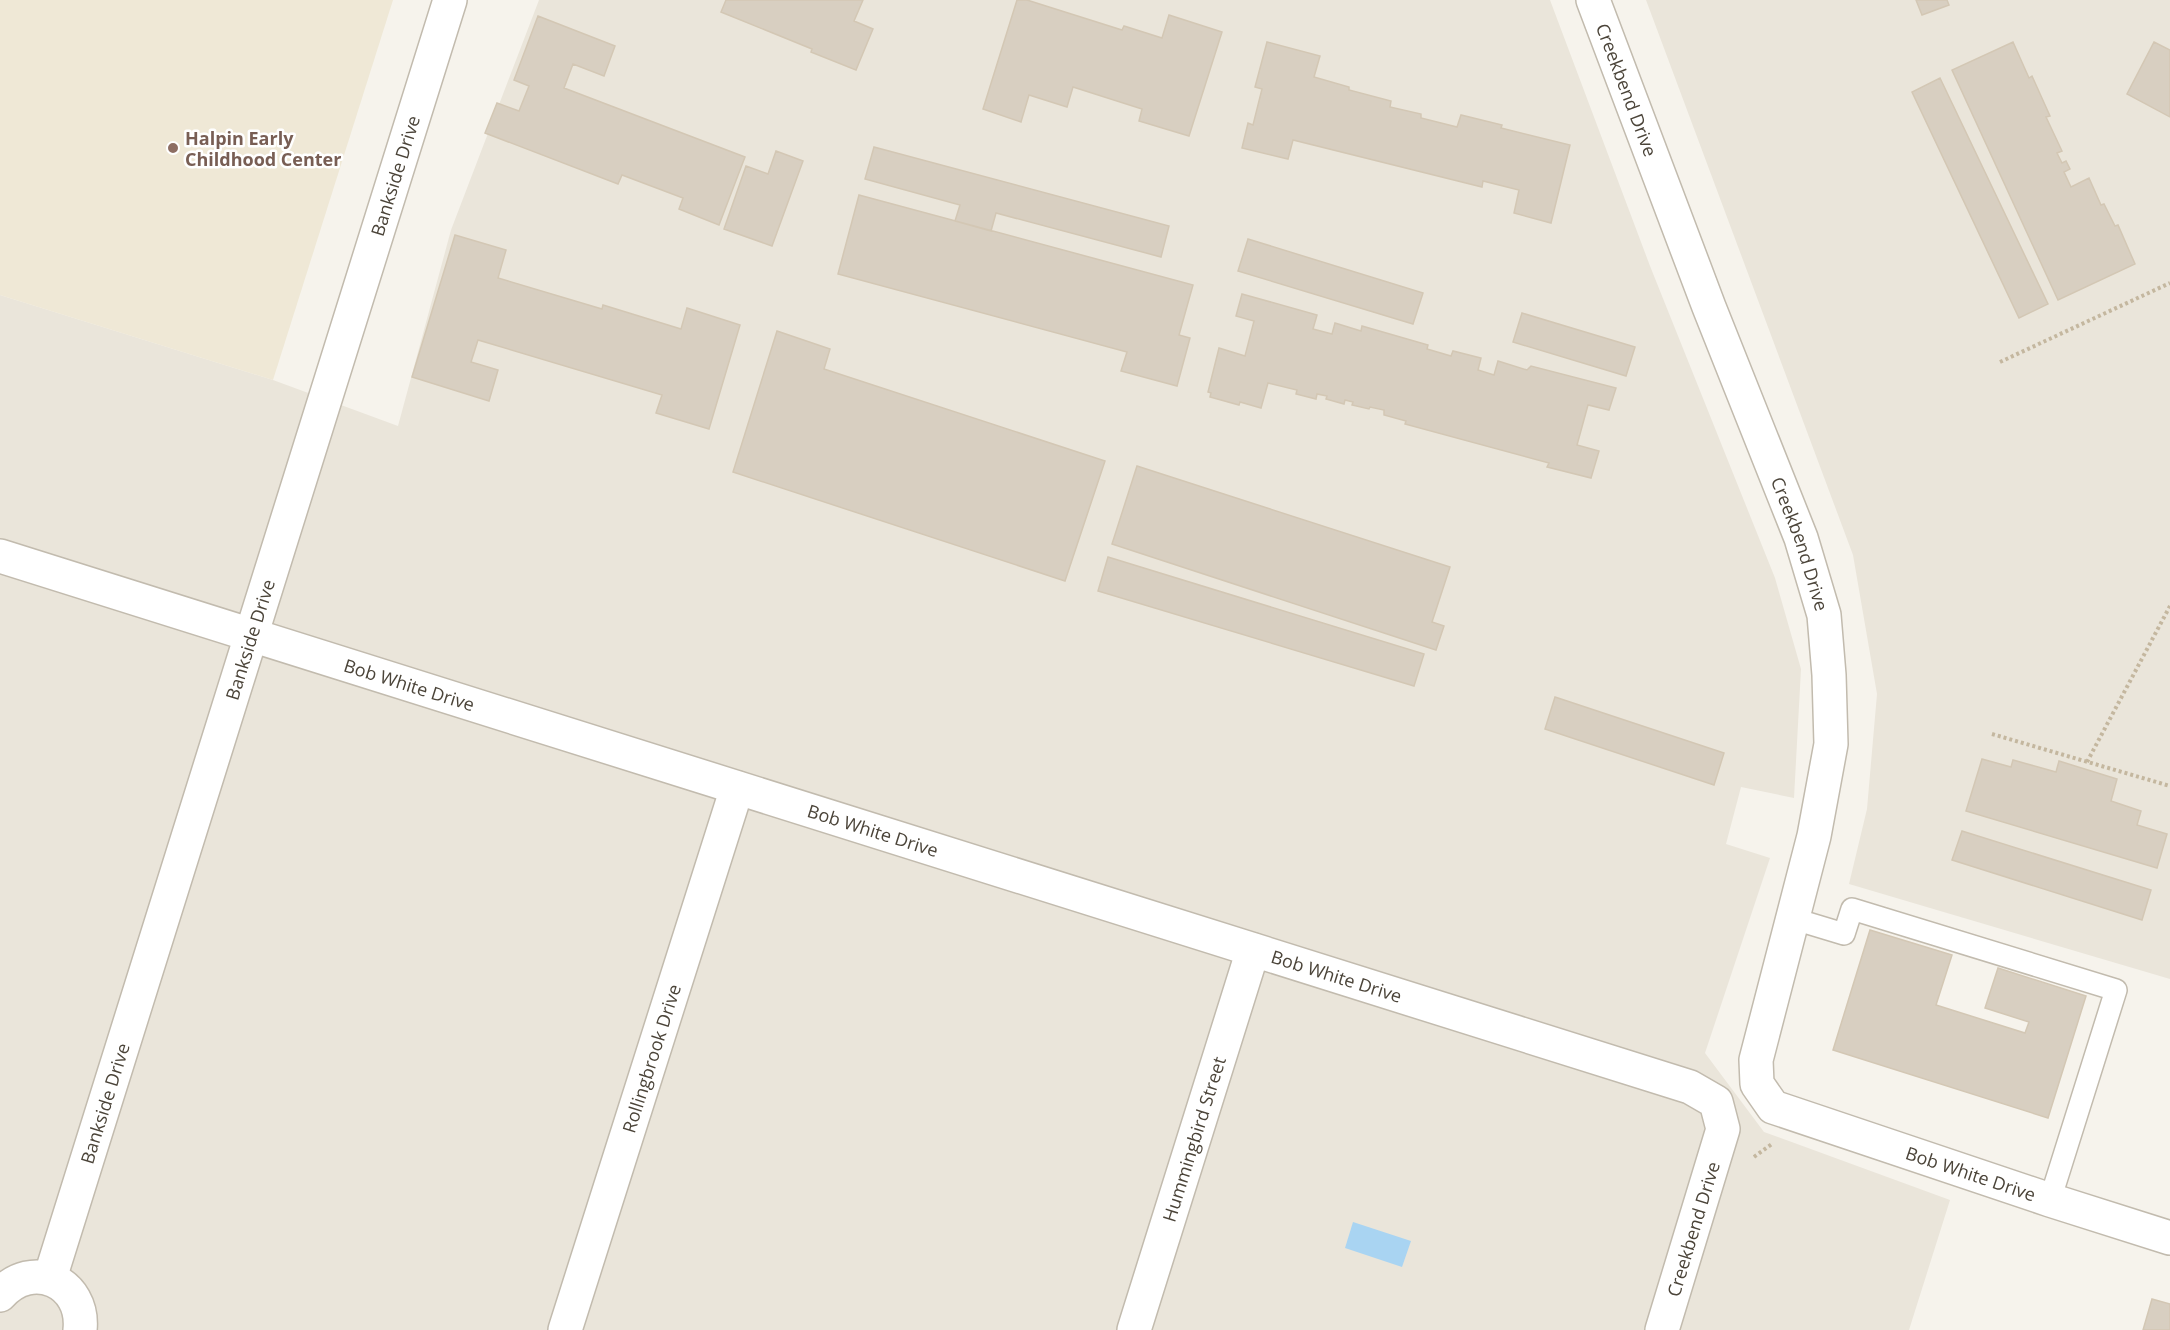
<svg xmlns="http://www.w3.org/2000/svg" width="2170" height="1330" font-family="'Open Sans',sans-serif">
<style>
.residential{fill:#eae5da}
.education{fill:#efe8d6}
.water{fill:#a9d4f2}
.building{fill:#d8cfc1;stroke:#d3c7b4;stroke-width:1.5}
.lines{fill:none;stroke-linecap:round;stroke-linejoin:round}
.lane-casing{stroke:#c2bbae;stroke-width:24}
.street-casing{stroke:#c2bbae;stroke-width:36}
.path{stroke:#c4b79f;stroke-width:4;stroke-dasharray:3 3;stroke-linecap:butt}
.lane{stroke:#fff;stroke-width:21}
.street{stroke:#fff;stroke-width:33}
.education-dot{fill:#8d6e63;stroke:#fff;stroke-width:2}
.labels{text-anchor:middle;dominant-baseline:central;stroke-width:5;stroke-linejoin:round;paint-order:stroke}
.street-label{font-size:18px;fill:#4b4439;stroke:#fff}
.education-label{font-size:18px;font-weight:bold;fill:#785e54;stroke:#fff;text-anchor:start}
</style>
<rect width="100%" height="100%" fill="#f6f3ec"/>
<path class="residential" d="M539 0H1550L1650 266 1775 578 1801 669 1794 798 1741 787 1726 844 1770 858 1705 1053 1764 1132 1950 1200 1909 1330H0V295L273 380 398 426 451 230Z
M1646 0H2170V979L1849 884 1867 809 1877 694 1853 555Z"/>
<path class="education" d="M0 0H393L273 380 0 295Z"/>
<path class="water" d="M1353 1222 1411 1241 1402 1267 1345 1248Z"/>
<path class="building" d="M726 0H863L854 21 873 29 856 70 811 52 812 49 721 12Z
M1017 0H1027L1122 30 1124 26 1162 38 1169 15 1222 32 1189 136 1139 121 1142 109 1073 87 1067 107 1029 95 1021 122 983 109Z
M1916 0H1947L1949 5 1922 15Z
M538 16 615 46 604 76 573 64 564 88 745 157 719 225 679 209 683 198 622 175 618 184 485 133 497 103 519 111 529 86 514 80Z
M1267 42 1320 56 1314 77 1349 87V90L1391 101 1390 107 1421 114V118L1457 127 1461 115 1502 125 1501 128 1570 145 1551 223 1514 213 1519 190 1483 181 1482 187 1293 140 1288 159 1242 148 1248 123 1253 125 1262 89 1255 87Z
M2013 42 2029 78 2032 76 2050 116 2046 117 2062 151 2057 153 2062 163 2066 161 2070 169 2064 172 2071 187 2089 178 2101 205 2104 204 2115 226 2118 225 2135 264 2058 300 1952 70Z
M2154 42 2170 50V117L2127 94Z
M1940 78 2048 304 2019 318 1912 92Z
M874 147 1169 226 1161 257 996 213 991 231 955 221 960 205 865 179Z
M776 151 803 161 772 246 724 229 746 166 768 174Z
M859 195 1193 285 1179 335 1190 338 1177 386 1121 371 1127 352 838 274Z
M455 235 506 250 498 278 602 309 603 305 681 329 687 308 740 325 709 429 656 413 662 395 478 340 471 362 498 370 489 401 412 377Z
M1248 239 1423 293 1413 324 1238 271Z
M1242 294 1317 315 1313 329 1332 334 1335 323 1361 331 1362 326 1428 345 1427 349 1451 356 1453 351 1481 358 1478 370 1494 375 1498 361 1527 370 1531 366 1616 388 1609 410 1588 405 1577 445 1599 451 1591 478 1547 467 1549 463 1405 424 1406 421 1384 415V410L1370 407 1369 409 1352 405 1353 402 1345 400 1344 404 1326 399 1327 396 1317 394 1316 399 1296 394 1297 390 1268 383 1261 408 1240 402 1239 405 1210 397 1211 393 1208 392 1219 348 1245 356 1254 321 1236 316Z
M1522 313 1635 347 1626 376 1513 342Z
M777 331 830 349 824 369 1105 461 1065 581 733 472Z
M1137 466 1450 567 1432 622 1444 626 1436 650 1112 544Z
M1108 557 1424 654 1414 686 1098 591Z
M1555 697 1724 753 1714 785 1545 729Z
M1982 759 2011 767 2013 760 2056 772 2059 761 2117 779 2111 801 2141 811 2137 825 2167 834 2157 868 1966 811Z
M1962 831 2151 890 2142 920 1952 860Z
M1870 930 1952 955 1936 1005 2025 1033 2029 1022 1985 1008 1998 968 2086 996 2048 1118 1833 1050Z
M2152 1299 2170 1304V1330H2143Z"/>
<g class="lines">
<defs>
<path id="lane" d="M1791 918 1844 934 1852 909 2116 990 2050 1200"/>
<g id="street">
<path id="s1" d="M1593 0 1709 307 1801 538 1824 615 1829 675 1831 744 1814 836 1756 1060 1757 1084 1773 1107 2050 1200 2170 1238"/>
<path id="s2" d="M0 556 1690 1087 1716 1102 1723 1129 1662 1330"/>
<path id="s3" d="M50 1278 450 0"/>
<path d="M0 1295C32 1258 85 1282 80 1330"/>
<path id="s4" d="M565 1330 737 788"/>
<path id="s5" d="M1134 1330 1253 950"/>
</g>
</defs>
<use href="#lane" class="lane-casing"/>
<use href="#street" class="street-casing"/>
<path class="path" d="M2000 362 2170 283
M1992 734 2170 786
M2087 762 2170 606
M1754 1157 1772 1144"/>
<use href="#lane" class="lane"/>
<use href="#street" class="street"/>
</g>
<circle class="education-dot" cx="173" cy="148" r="6"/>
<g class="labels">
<g class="street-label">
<text stroke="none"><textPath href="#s1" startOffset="96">Creekbend Drive</textPath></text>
<text stroke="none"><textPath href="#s3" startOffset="1155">Bankside Drive</textPath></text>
<text stroke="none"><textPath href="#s1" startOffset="582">Creekbend Drive</textPath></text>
<text stroke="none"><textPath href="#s3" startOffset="669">Bankside Drive</textPath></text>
<text stroke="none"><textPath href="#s2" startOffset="429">Bob White Drive</textPath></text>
<text stroke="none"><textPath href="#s2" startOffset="915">Bob White Drive</textPath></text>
<text stroke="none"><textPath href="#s2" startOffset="1401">Bob White Drive</textPath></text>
<text stroke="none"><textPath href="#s4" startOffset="285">Rollingbrook Drive</textPath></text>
<text stroke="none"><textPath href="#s3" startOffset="183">Bankside Drive</textPath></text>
<text stroke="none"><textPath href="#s5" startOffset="200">Hummingbird Street</textPath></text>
<text stroke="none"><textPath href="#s1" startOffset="1372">Bob White Drive</textPath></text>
<text transform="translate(1693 1229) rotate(-73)">Creekbend Drive</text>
</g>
<g class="education-label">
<text x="185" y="138">Halpin Early<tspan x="185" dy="21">Childhood Center</tspan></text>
</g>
</g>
</svg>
